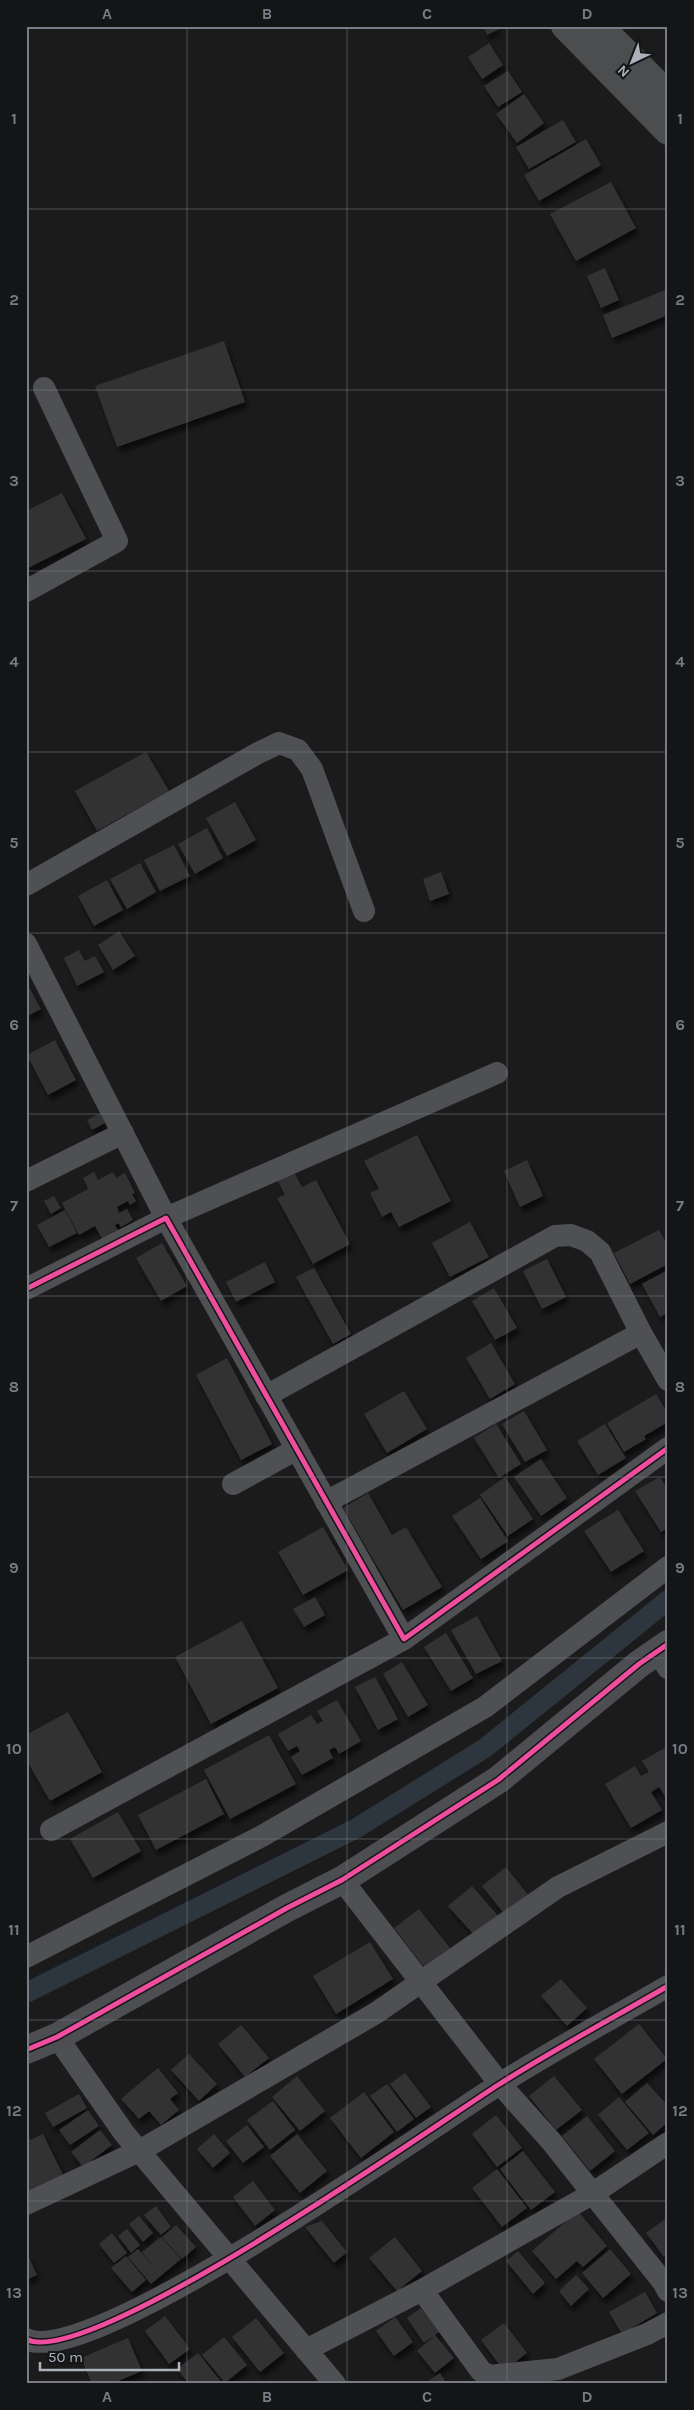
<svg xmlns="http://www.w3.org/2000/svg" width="694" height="2410" font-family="Karla,sans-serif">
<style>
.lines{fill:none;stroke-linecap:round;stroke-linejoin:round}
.canal{stroke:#2d363e;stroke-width:20}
.building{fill:#333;filter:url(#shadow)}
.street{stroke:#4e5054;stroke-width:22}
.secondary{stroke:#4d4e52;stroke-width:28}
.primary{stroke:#4c4d4f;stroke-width:28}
.cycleway-casing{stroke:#141517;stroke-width:8}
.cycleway{stroke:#ef4d9e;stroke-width:5}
.grid{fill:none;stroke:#797c84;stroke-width:1;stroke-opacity:0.55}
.neatline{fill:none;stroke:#797c84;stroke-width:2}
.grid-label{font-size:16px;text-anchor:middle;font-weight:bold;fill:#797c84}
</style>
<defs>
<filter id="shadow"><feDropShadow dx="3" dy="5.5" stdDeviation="2.5" flood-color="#0009"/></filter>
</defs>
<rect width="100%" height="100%" fill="#1b1b1b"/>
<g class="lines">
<path class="canal" d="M26 1993 355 1829 485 1748 668 1600"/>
</g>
<path class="building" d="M483 26H497L499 29 487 35Z
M489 43 503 65 482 79 468 57Z
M508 71 522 92 498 107 484 86Z
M524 94 544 123 517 143 496 114Z
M563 120 576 142 529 169 516 147Z
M586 139 601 165 539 201 524 175Z
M611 182 636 228 576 261 550 214Z
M605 268 619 300 601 308 587 276Z
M668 289V315L612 338 603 315Z
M224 341 245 402 117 447 95 386Z
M62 493 86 539 26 569V511Z
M146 752 169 791 97 831 75 791Z
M235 802 256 840 227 856 206 818Z
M207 828 223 858 195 874 178 844Z
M174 845 190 876 160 891 144 860Z
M140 863 156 892 127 909 110 879Z
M441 872 449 894 430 901 423 879Z
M107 880 123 910 94 926 78 896Z
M119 931 135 956 113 970 98 945Z
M79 950 85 961 95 956 104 972 77 986 64 958Z
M26 982 41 1009 26 1017Z
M55 1040 76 1080 48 1095 27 1055Z
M100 1113 105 1123 92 1130 87 1120Z
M417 1135 451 1201 399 1227 391 1212 382 1217 370 1193 379 1189 364 1161Z
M527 1160 543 1196 520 1207 504 1171Z
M94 1172 98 1180 113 1172 116 1178 125 1173 135 1193 132 1194 136 1201 130 1205 128 1201 117 1207 119 1213 127 1209 133 1220 121 1227 118 1223 115 1225 119 1232 103 1241 95 1226 79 1235 62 1203 88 1189 83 1178Z
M294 1172 302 1187 316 1180 350 1244 313 1264 277 1198 285 1195 278 1181Z
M54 1196 61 1208 51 1214 44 1201Z
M65 1210 77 1233 49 1247 37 1225Z
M470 1222 489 1257 450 1277 432 1243Z
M659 1230 668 1246V1264L630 1284 614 1253Z
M162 1243 187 1286 161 1301 136 1258Z
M547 1259 566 1297 542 1309 523 1271Z
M265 1262 275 1282 236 1302 226 1282Z
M314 1268 351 1334 333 1344 296 1277Z
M668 1270V1313L660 1317 642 1284Z
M494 1288 517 1328 495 1340 472 1301Z
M491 1343 515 1384 490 1399 466 1358Z
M227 1358 272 1444 241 1460 196 1375Z
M404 1391 427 1429 387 1453 364 1414Z
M656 1394 668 1414V1422L644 1436 646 1439 624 1452 607 1423Z
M524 1411 547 1450 525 1462 502 1424Z
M496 1424 521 1464 499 1478 474 1438Z
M605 1424 626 1458 598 1475 577 1441Z
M541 1459 567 1498 541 1516 514 1477Z
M505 1477 533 1519 508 1536 480 1495Z
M660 1477 668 1490V1528L661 1532 635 1491Z
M368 1493 392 1535 406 1527 442 1587 403 1610 343 1508Z
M480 1498 508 1541 481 1559 452 1516Z
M618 1510 644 1551 611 1572 584 1531Z
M323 1527 348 1570 303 1595 278 1552Z
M315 1597 325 1615 304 1627 293 1609Z
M477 1616 502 1661 476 1674 451 1630Z
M242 1621 278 1688 211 1724 175 1657Z
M446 1633 473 1678 451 1691 424 1647Z
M402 1662 428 1705 408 1717 383 1674Z
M375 1677 398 1719 378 1730 355 1687Z
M337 1700 361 1741 339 1754 335 1747 329 1750 333 1758 302 1775 291 1757 300 1751 297 1746 288 1751 278 1734 311 1715 317 1724 323 1721 317 1711Z
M68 1712 102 1772 50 1801 26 1759V1735Z
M269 1735 296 1784 230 1819 204 1770Z
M668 1746V1801L659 1787 651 1792 662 1810 631 1828 605 1784 635 1766 641 1776 649 1772 642 1761Z
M206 1779 224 1814 156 1850 138 1815Z
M118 1812 141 1851 93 1878 70 1839Z
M506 1867 529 1896 505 1915 482 1886Z
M472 1886 498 1916 475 1936 448 1906Z
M419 1909 450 1948 425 1968 394 1928Z
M370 1942 393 1979 336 2014 313 1976Z
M561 1979 587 2008 567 2026 541 1996Z
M639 2024 667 2059 622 2094 594 2059Z
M241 2025 269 2058 245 2077 218 2044Z
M189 2054 217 2084 199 2101 171 2070Z
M158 2068 178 2093 170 2099 179 2110 161 2125 149 2111 139 2119 121 2099Z
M405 2073 431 2107 416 2118 390 2084Z
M297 2076 325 2111 300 2131 272 2097Z
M554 2076 582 2110 556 2130 529 2096Z
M647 2083 668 2106V2122L653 2135 625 2102Z
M387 2084 414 2119 397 2132 370 2096Z
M364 2092 394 2132 361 2158 330 2118Z
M79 2094 87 2108 53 2127 45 2113Z
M619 2097 649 2133 627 2150 598 2115Z
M273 2101 295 2130 270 2150 247 2120Z
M88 2110 99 2126 70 2145 59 2130Z
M496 2115 522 2148 497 2167 472 2134Z
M587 2116 615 2151 590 2171 562 2136Z
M247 2125 264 2147 243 2163 226 2141Z
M100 2130 112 2145 83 2167 71 2152Z
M26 2132 30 2140 43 2134 63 2175 26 2194Z
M214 2134 230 2153 213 2168 197 2149Z
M297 2134 327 2171 300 2193 270 2156Z
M523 2151 555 2192 531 2210 500 2169Z
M497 2169 527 2208 502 2227 472 2188Z
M253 2181 275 2210 255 2226 233 2197Z
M156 2206 171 2227 161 2235 144 2215Z
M578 2211 607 2246 583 2267 577 2261 556 2279 532 2251Z
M139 2216 153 2233 143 2242 129 2224Z
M668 2217V2254L664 2257 646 2233Z
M322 2221 347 2252 334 2263 305 2227Z
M176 2225 196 2247 182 2259 162 2237Z
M127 2229 140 2245 131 2253 118 2236Z
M112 2233 127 2253 114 2263 99 2244Z
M161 2237 181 2259 151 2284 128 2257 138 2249 157 2270 142 2252Z
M395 2237 422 2271 397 2291 369 2258Z
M610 2249 631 2274 603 2298 582 2273Z
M26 2251 37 2275 26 2280Z
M518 2251 545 2283 533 2294 506 2261Z
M126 2256 146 2280 132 2292 111 2268Z
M576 2275 589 2289 571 2306 559 2291Z
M645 2292 657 2313 622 2334 609 2312Z
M421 2308 439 2332 424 2343 407 2318Z
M165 2316 190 2349 169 2364 145 2331Z
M395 2317 413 2342 394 2356 376 2331Z
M256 2318 284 2353 260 2372 232 2337Z
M504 2323 527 2353 504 2371 481 2340Z
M435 2335 454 2358 435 2373 417 2351Z
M224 2337 247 2365 225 2383 202 2355Z
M128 2338 142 2371 111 2384H92L81 2358Z
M198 2353 223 2384H189L177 2369Z
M440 2373 447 2384H424Z"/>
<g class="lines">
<path class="street" d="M26 591 117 541 44 388
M26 885 258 753 279 743 298 750 312 769 364 911
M26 944 166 1218 497 1073
M26 1181 123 1133
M26 1289 166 1218 404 1639 668 1448
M266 1396 555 1236 571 1235 587 1241 600 1252 641 1333 668 1380
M233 1484 297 1449
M326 1502 641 1333
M659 1653 668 1668
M51 1830 404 1639
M342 1880 500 2084 551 2141 663 2282 668 2291
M26 1957 262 1836 485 1707 668 1567
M57 2037 124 2133 335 2384
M26 2204 141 2150 376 2013 558 1887 668 1832
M422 2290 481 2371 489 2376 558 2369 647 2334 668 2323
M26 2339C86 2372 432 2127 498 2085 553 2050 611 2019 668 1986
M306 2350 422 2290 592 2194 668 2143"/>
<path class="secondary" d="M26 2050 57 2037 287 1908 342 1880 498 1780 639 1664 668 1644"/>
<path class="primary" d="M565 26 668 131
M599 26 668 95"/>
<defs>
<path id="cycleway" d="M26 1289 166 1218 404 1639 668 1448
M26 2050 57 2037 287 1908 342 1880 498 1780 639 1664 668 1644
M26 2339C86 2372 432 2127 498 2085 553 2050 611 2019 668 1986"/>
</defs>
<use href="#cycleway" class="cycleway-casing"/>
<use href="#cycleway" class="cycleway"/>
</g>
<path class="grid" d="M187 26V2384M347 26V2384M507 26V2384M26 209H668M26 390H668M26 571H668M26 752H668M26 933H668M26 1114H668M26 1296H668M26 1477H668M26 1658H668M26 1839H668M26 2020H668M26 2201H668"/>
<rect width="694" height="2410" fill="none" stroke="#141517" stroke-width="55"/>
<g transform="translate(632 62) rotate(223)" stroke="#141517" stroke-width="4" paint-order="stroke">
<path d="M0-4L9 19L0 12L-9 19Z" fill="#acb1bc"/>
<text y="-8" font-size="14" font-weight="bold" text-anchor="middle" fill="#acb1bc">N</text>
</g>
<path d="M40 2362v8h139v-8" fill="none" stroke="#acb1bc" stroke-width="2.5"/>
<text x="48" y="2362" font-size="15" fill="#acb1bc" stroke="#141517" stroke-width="4" paint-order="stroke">50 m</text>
<rect x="28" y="28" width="638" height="2354" class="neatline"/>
<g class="grid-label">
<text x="107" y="19">A</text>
<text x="267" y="19">B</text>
<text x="427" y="19">C</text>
<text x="587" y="19">D</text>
<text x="14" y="124">1</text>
<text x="680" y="124">1</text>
<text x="14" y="305">2</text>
<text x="680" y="305">2</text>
<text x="14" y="486">3</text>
<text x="680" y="486">3</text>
<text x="14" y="667">4</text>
<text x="680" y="667">4</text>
<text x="14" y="848">5</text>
<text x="680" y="848">5</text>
<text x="14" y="1030">6</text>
<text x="680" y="1030">6</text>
<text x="14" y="1211">7</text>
<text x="680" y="1211">7</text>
<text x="14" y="1392">8</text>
<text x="680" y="1392">8</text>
<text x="14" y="1573">9</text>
<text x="680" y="1573">9</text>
<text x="14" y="1754">10</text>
<text x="680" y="1754">10</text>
<text x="14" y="1935">11</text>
<text x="680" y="1935">11</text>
<text x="14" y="2116">12</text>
<text x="680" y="2116">12</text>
<text x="14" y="2298">13</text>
<text x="680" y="2298">13</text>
<text x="107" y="2402">A</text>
<text x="267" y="2402">B</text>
<text x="427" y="2402">C</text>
<text x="587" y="2402">D</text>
</g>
</svg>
